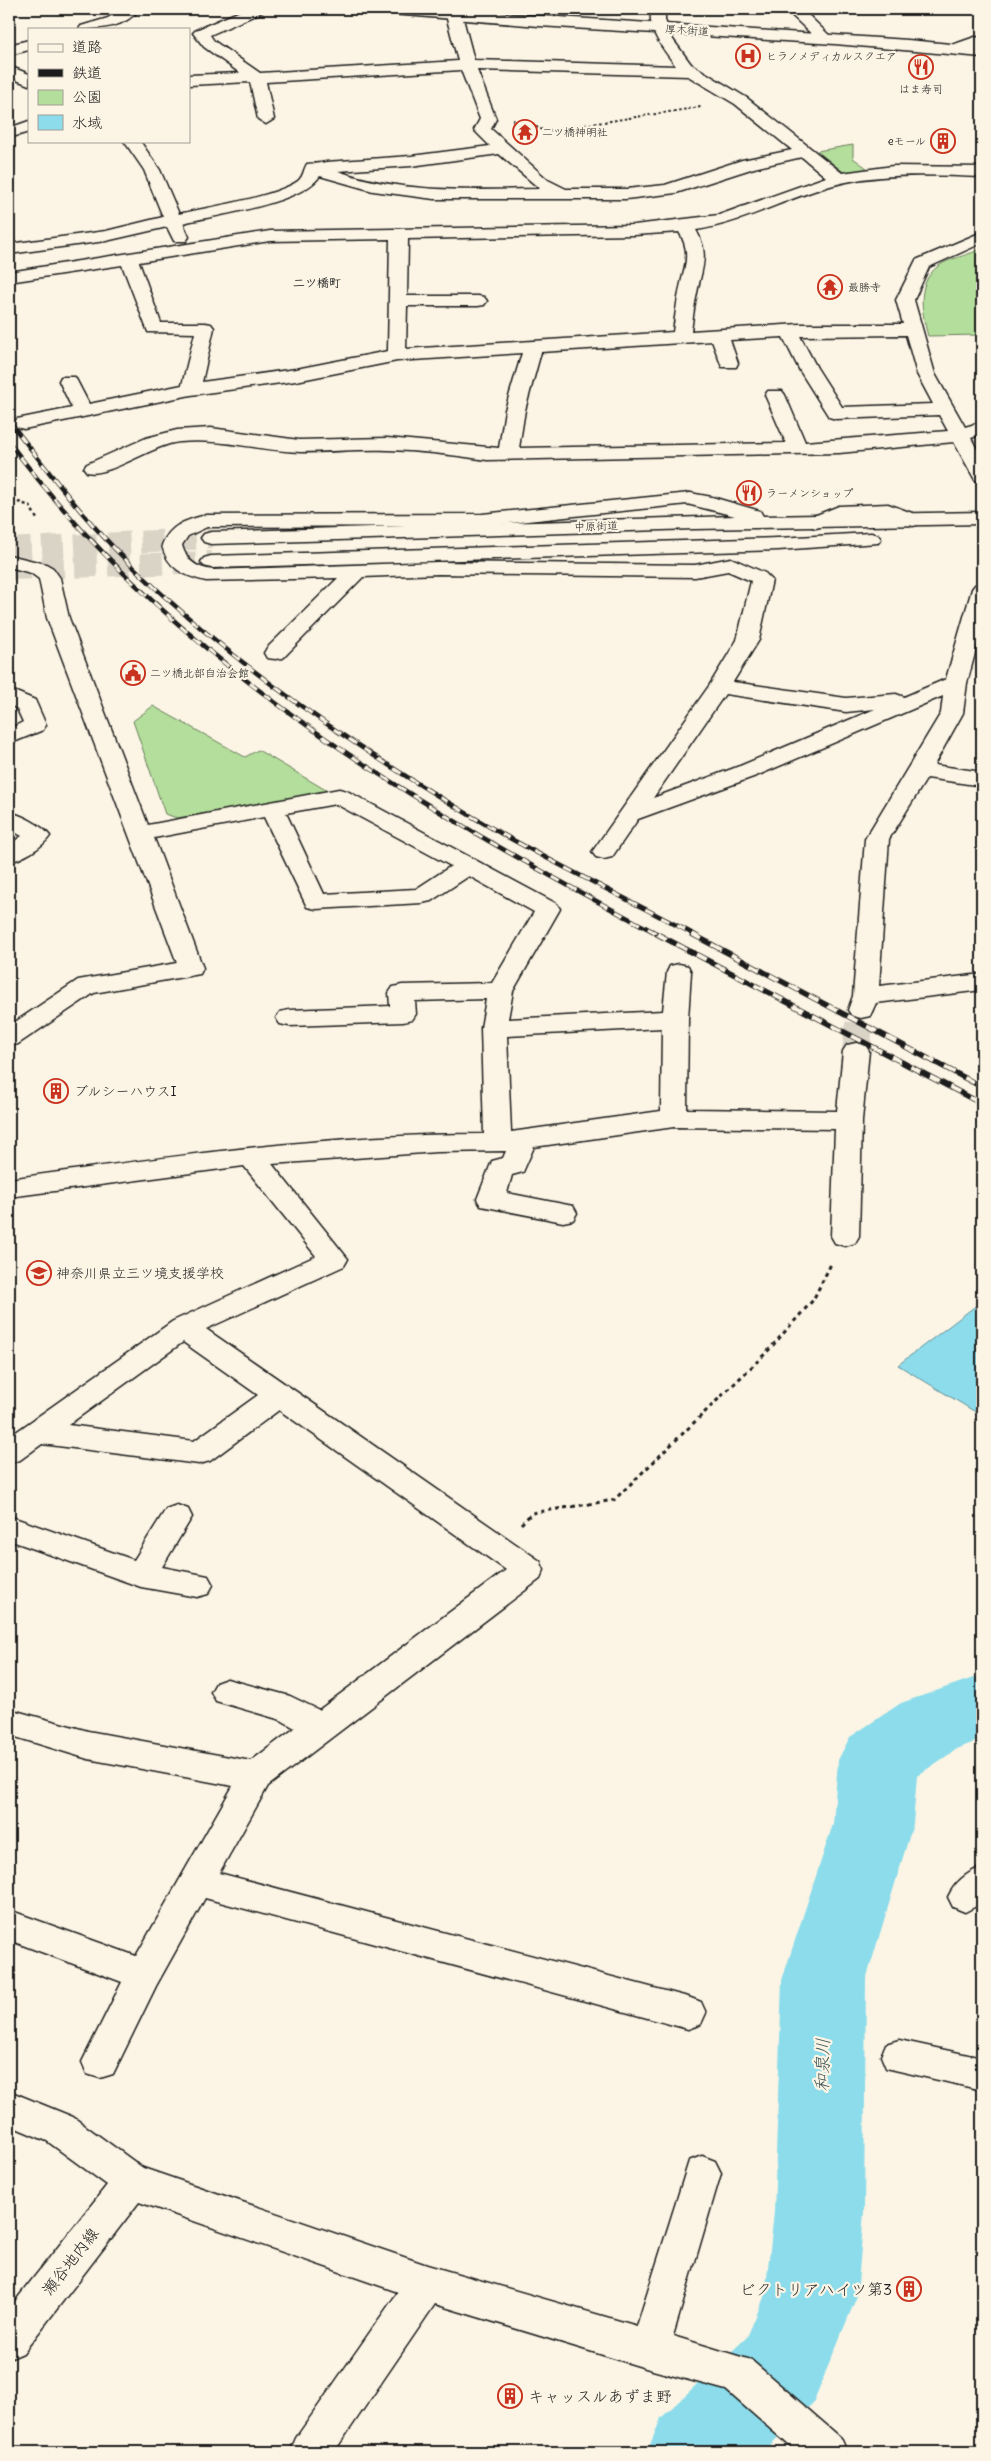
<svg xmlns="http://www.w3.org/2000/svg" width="991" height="2461" font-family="Delius,'Klee One',sans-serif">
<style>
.green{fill:#b4de9b;stroke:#687d5c}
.water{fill:#8ddceb;stroke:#608f98}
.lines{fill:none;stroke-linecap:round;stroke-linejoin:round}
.river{fill:#8ddceb;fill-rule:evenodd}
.minor-tunnel{stroke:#dad4c7;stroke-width:28;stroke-dasharray:28 14;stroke-linecap:butt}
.major-tunnel{stroke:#dad4c7;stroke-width:22;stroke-dasharray:22 11;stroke-linecap:butt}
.minor-casing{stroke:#1c1c1c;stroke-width:3}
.major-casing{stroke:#1c1c1c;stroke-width:3}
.path-far2{stroke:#1c1c1c;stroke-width:2;stroke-dasharray:2.5 2.5;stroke-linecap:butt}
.path-far1{stroke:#1c1c1c;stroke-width:2.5;stroke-dasharray:3 3;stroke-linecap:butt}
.path{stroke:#1c1c1c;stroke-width:3;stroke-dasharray:4 4;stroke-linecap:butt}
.minor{fill:#fcf5e5;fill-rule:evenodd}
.major{fill:#fcf5e5;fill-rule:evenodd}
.rail-far1-casing{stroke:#1c1c1c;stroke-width:4.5}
.rail-casing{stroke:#1c1c1c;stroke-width:5.5}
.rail-far1{stroke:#fcf5e5;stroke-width:3;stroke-dasharray:9;stroke-linecap:butt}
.rail{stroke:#fcf5e5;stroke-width:4;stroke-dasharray:11;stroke-linecap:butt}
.labels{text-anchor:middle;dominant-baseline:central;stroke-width:4.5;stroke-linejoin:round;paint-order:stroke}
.far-street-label{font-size:11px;fill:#1c1c1c;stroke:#fcf5e5}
.far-poi-label{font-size:11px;fill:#1c1c1c;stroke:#fcf5e5;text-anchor:start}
.far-neighbourhood-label{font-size:12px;font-weight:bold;fill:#1c1c1c;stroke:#fcf5e5}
.poi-label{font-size:14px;fill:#1c1c1c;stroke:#fcf5e5;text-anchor:start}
.near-street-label{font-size:16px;fill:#1c1c1c;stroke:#fcf5e5}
.near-poi-label{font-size:16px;fill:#1c1c1c;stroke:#fcf5e5;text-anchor:end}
.near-water-label{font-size:18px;font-style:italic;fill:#3e565a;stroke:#fcf5e5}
</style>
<rect width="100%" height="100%" fill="#fcf5e5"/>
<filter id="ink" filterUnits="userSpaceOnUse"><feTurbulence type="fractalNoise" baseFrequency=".02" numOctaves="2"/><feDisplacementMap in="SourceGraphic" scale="10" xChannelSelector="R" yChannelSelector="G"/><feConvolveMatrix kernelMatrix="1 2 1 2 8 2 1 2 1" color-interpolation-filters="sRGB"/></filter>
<g filter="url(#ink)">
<path class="green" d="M853 145V158L871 171 846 174 817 151Z
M982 248V335L928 336C921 311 915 279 943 263 955 257 970 255 982 248Z
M153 706 245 757 258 750 331 793 177 818 165 814 133 721Z"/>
<path class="water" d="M982 1301V1416L898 1365Z"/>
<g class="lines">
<path class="river" d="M982 1675V1739L957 1749 917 1776 913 1824 866 1980 864 2212 857 2296 813 2403 763 2452H647L661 2418 747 2337 765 2295 774 2212 782 1980 833 1824 838 1760 850 1737 901 1703Z"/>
<path class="minor-tunnel" d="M856 1051 861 1010"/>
<path class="major-tunnel" d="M9 549 211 538
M9 569 211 562"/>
<defs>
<path id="minor" d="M121 9H139C125 28 100 29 79 29L81 26 108 18Z
M245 9H265L262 12 210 35 214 41 260 73 458 61 446 15 454 10 462 15 474 60 676 66C663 48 648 32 651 9H665V20L671 37 691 64 747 98 842 173 893 166 982 167V177C931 175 879 172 830 186 784 199 743 223 696 230 710 255 702 267 697 293 694 305 693 318 691 331L800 324H903L896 300 916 260 982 232V243L929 267 914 300 935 374 965 427 982 422V434L971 438 982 459V482L975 480 954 442 839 453 487 460C454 455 422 451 388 450 359 449 330 452 301 452 260 451 221 438 180 442 153 444 109 478 87 472L84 468 87 464 146 438 177 430 211 428 299 440 387 438 499 448 505 410 522 353 397 361 296 381 191 395 24 429 17 427 14 423 17 419 72 408 59 381 61 377H75L89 404 182 385 195 333 148 332 122 265 9 282V272L270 231 634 225 719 215 826 177 802 157 754 168 676 193 626 199H434L373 191 320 176C301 204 216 215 183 223L189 237 186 241H174L167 227 106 241 9 254V244L106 231 163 217 144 170 124 141H140L160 170 179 214C209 207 275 197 298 181 304 176 303 170 307 164 314 163 319 164 326 162L411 156 490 146 474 130 480 119 461 70 266 82 274 119 266 124 258 119 250 82 189 85V75L240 73 204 47 193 33 196 30ZM477 70 688 76 735 104 792 150 742 160 665 185 626 189H566L548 180 491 129 496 119ZM499 154 540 189C473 190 402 194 338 171L411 166ZM679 232C693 255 683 269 679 293 676 306 675 319 673 332L406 349 407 306H478L484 305 487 301 484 297 478 296H407L408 239 634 235ZM390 239 388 351 296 369 202 382 214 328 211 324 205 323H161L139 262 270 241ZM906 335 917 374 933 404 842 407 817 368 800 336ZM783 337 800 371 829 417 836 419 939 415 948 431 805 442 785 395 782 391H768L765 395 786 443 519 448 525 410 541 352 712 341 722 367H736L738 363 730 340Z
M785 9H802L833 39 830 42H820Z
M975 37 982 38V48L976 47 954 54 946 49 949 46Z
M29 40V50L9 55V45Z
M9 66 29 74V85L9 77Z
M29 121V132L9 138V128Z
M690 493 697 495 700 499 697 503 482 526 207 527 188 536 182 545C186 561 197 568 213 570L438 562 695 565 731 558 765 573 772 580 759 640 733 682 846 698 896 694 904 697 946 679 972 589 975 585 982 583V627L967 683 963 713 934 765 982 772V786L927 778 889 839 879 986 982 974V990L876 1003 870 1016 861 1018 852 1016 848 1010 853 996 865 839 941 713 943 696 756 776 638 819 612 857 604 859 596 857 592 852 709 686 737 640 751 581 728 571 695 577 438 574 363 577 283 658 275 659 267 658 264 653 267 648 338 578 206 581C184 576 167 568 162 545 170 525 186 520 206 515L482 514ZM725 694 846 712 875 709 740 766 653 798Z
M888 504 920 516 923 520 920 524 913 526 886 516 842 518 823 526 816 528 809 526 806 522 809 518 839 506Z
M9 555 46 564 53 568 60 578 69 618 148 825 339 789 347 791 557 904 560 909 513 991 508 1019 663 1011 667 972 670 966 679 964 688 966 691 972 688 1019 687 1109 837 1111 843 1051 847 1045 856 1043 865 1045 869 1051 862 1120 859 1236 855 1243 845 1246 835 1243 831 1236 835 1129 674 1127 534 1147 523 1172 512 1175 507 1193 573 1206 577 1213 573 1220 563 1222 481 1206 477 1199 492 1161 503 1158 506 1151 437 1152 272 1164 348 1259 344 1266 206 1329 540 1561 544 1570 540 1579 268 1786 219 1873 688 1997 701 2002 706 2013 701 2024 688 2029 205 1898 156 1986 113 2074 100 2078 87 2074 82 2062 122 1982 9 1940V1910L136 1956 233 1786 88 1759 9 1735V1709L88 1731 251 1761 295 1728 281 1720 216 1701 211 1692 216 1683 227 1679 290 1696 319 1710 506 1570 279 1410 210 1461 199 1464 42 1444 20 1460 9 1463V1437L173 1321 316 1256 244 1166 9 1197V1179C166 1157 325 1134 484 1134L481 1028 486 999 415 1001 416 1014 412 1020 403 1022 289 1026 280 1024 276 1018 280 1012 289 1010 390 1006 389 993 393 987 402 985 492 983 534 912 469 876 431 901 422 903 316 909 307 907 264 817 154 838 203 968 200 974 94 993 18 1044 9 1046V1026L78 980 177 963 47 618 39 579 31 573 9 567ZM336 804 451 866 416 889 324 894 286 813ZM662 1028 661 1111 511 1132 507 1036ZM183 1342 258 1395 194 1441 68 1425Z
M9 689 35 700 46 725 43 730 9 744V729L23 722 17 709 9 704Z
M9 812C22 815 42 825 50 836 42 848 22 859 9 862V845L22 836 9 829Z
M177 1505 188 1509 192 1517 162 1567 208 1576 213 1585 208 1594 197 1597 141 1587 9 1540V1516L134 1560 166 1509Z
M982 1867V1903L965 1912 953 1907 948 1897C955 1882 966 1873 982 1867Z
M899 2040 982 2058V2090L886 2068 881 2056 886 2044Z
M9 2091 73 2117 143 2168 427 2265 637 2326 689 2161 702 2156 715 2161 721 2173 673 2336 751 2360 841 2438 847 2452H797L726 2390 649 2369 435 2304 334 2452H290L296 2438 398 2292 139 2202 23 2353 9 2359V2309L107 2185 47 2141 9 2125Z"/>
<path id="major" d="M384 9H439L908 40 982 47V57L835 44 539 26 392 14Z
M690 493 712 497 760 511 763 516 982 512V524L694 529 211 544 204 542 201 538 204 534 211 532 735 516 683 503 680 499 683 495Z
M871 533 878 535 881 539 878 543 778 550 211 568 204 566 201 562 204 558 211 556 778 538Z"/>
</defs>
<use href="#minor" class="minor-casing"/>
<use href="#major" class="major-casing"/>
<path class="path-far2" d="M512 120 523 121 545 131 701 107"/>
<path class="path-far1" d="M18 502 30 506 38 521"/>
<path class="path" d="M521 1524 532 1513 614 1500 767 1352 813 1300 832 1262"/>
<use href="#minor" class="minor"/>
<use href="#major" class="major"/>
<defs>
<path id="rail-far1" d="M9 421C44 466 78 511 117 551 229 664 365 755 502 834 565 869 631 901 695 935
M9 442C176 667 416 806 660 935"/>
<path id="rail" d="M657 934 982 1104
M692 934 982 1087"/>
</defs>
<use href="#rail-far1" class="rail-far1-casing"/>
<use href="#rail" class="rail-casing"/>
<use href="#rail-far1" class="rail-far1"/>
<use href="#rail" class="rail"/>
</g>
</g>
<defs>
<symbol id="hospital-ring" viewBox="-11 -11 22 22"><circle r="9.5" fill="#fcf5e5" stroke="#c8321e" stroke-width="1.5"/><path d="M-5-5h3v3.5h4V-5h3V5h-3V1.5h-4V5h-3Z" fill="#c8321e"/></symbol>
<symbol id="restaurant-ring" viewBox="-11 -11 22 22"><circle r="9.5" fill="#fcf5e5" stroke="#c8321e" stroke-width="1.5"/><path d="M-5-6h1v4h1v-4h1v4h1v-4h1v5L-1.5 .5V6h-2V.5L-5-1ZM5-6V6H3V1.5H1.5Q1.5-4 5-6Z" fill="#c8321e"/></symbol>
<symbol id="temple-ring" viewBox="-11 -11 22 22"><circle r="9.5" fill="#fcf5e5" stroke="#c8321e" stroke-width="1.5"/><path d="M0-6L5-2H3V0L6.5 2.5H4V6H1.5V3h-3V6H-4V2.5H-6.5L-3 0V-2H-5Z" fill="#c8321e"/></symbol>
<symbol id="building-ring" viewBox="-11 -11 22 22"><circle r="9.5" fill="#fcf5e5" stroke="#c8321e" stroke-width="1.5"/><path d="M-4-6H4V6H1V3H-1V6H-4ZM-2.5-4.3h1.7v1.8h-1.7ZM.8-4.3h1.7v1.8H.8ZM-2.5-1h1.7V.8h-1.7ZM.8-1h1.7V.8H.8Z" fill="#c8321e"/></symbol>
<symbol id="civic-ring" viewBox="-11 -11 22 22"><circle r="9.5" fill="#fcf5e5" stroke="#c8321e" stroke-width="1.5"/><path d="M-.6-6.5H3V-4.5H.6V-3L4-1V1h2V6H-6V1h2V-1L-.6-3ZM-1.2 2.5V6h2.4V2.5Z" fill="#c8321e"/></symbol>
<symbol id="school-ring" viewBox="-11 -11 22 22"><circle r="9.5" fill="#fcf5e5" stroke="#c8321e" stroke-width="1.5"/><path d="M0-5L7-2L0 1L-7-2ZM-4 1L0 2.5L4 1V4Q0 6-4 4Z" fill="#c8321e"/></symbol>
</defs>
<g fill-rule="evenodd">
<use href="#hospital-ring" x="734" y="42" width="28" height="28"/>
<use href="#restaurant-ring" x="907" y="53" width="28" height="28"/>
<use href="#temple-ring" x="511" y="118" width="28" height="28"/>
<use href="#building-ring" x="929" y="127" width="28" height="28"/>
<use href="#temple-ring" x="816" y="273" width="28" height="28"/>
<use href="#restaurant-ring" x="735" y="479" width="28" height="28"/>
<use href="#civic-ring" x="119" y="659" width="28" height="28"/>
<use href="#building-ring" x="42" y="1077" width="28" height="28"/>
<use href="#school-ring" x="25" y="1259" width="28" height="28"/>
<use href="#building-ring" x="895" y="2275" width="28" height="28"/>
<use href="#building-ring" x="496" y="2382" width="28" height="28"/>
</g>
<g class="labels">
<g class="far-street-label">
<text transform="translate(687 30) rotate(4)">厚木街道</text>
<text transform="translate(596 526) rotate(-2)">中原街道</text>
</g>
<g class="far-poi-label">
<text x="766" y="56">ヒラノメディカルスクエア</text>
<text x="921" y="89" text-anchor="middle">はま寿司</text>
<text x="542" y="132">二ツ橋神明社</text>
<text x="926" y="141" text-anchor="end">eモール</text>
<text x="848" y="287">最勝寺</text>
<text x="766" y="493">ラーメンショップ</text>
<text x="150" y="673">二ツ橋北部自治会館</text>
</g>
<g class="far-neighbourhood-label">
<text x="317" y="282">二ツ橋町</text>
</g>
<g class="poi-label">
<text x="74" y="1091">ブルシーハウスI</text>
<text x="56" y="1273">神奈川県立三ツ境支援学校</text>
</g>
<g class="near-street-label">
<text transform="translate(70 2261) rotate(-52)">瀬谷地内線</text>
</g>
<g class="near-poi-label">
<text x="892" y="2289">ビクトリアハイツ第3</text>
<text x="528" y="2396" text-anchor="start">キャッスルあずま野</text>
</g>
<g class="near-water-label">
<text transform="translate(822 2065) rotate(-89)">和泉川</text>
</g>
</g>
<rect width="991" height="2461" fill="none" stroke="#fcf5e5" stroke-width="30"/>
<rect x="15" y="15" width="961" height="2431" fill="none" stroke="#1c1c1c" stroke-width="2" filter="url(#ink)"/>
<rect x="28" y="28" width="162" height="115" fill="#fcf5e5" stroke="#a29e95"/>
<rect x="38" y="44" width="25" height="8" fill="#fcf5e5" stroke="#a29e95"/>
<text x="72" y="52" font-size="15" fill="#1c1c1c">道路</text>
<rect x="38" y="69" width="25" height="8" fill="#1c1c1c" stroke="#a29e95"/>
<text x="72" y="78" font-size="15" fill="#1c1c1c">鉄道</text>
<rect x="38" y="90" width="25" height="15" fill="#b4de9b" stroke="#a29e95"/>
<text x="72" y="102" font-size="15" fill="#1c1c1c">公園</text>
<rect x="38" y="115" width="25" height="15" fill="#8ddceb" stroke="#a29e95"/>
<text x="72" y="128" font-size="15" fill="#1c1c1c">水域</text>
</svg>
